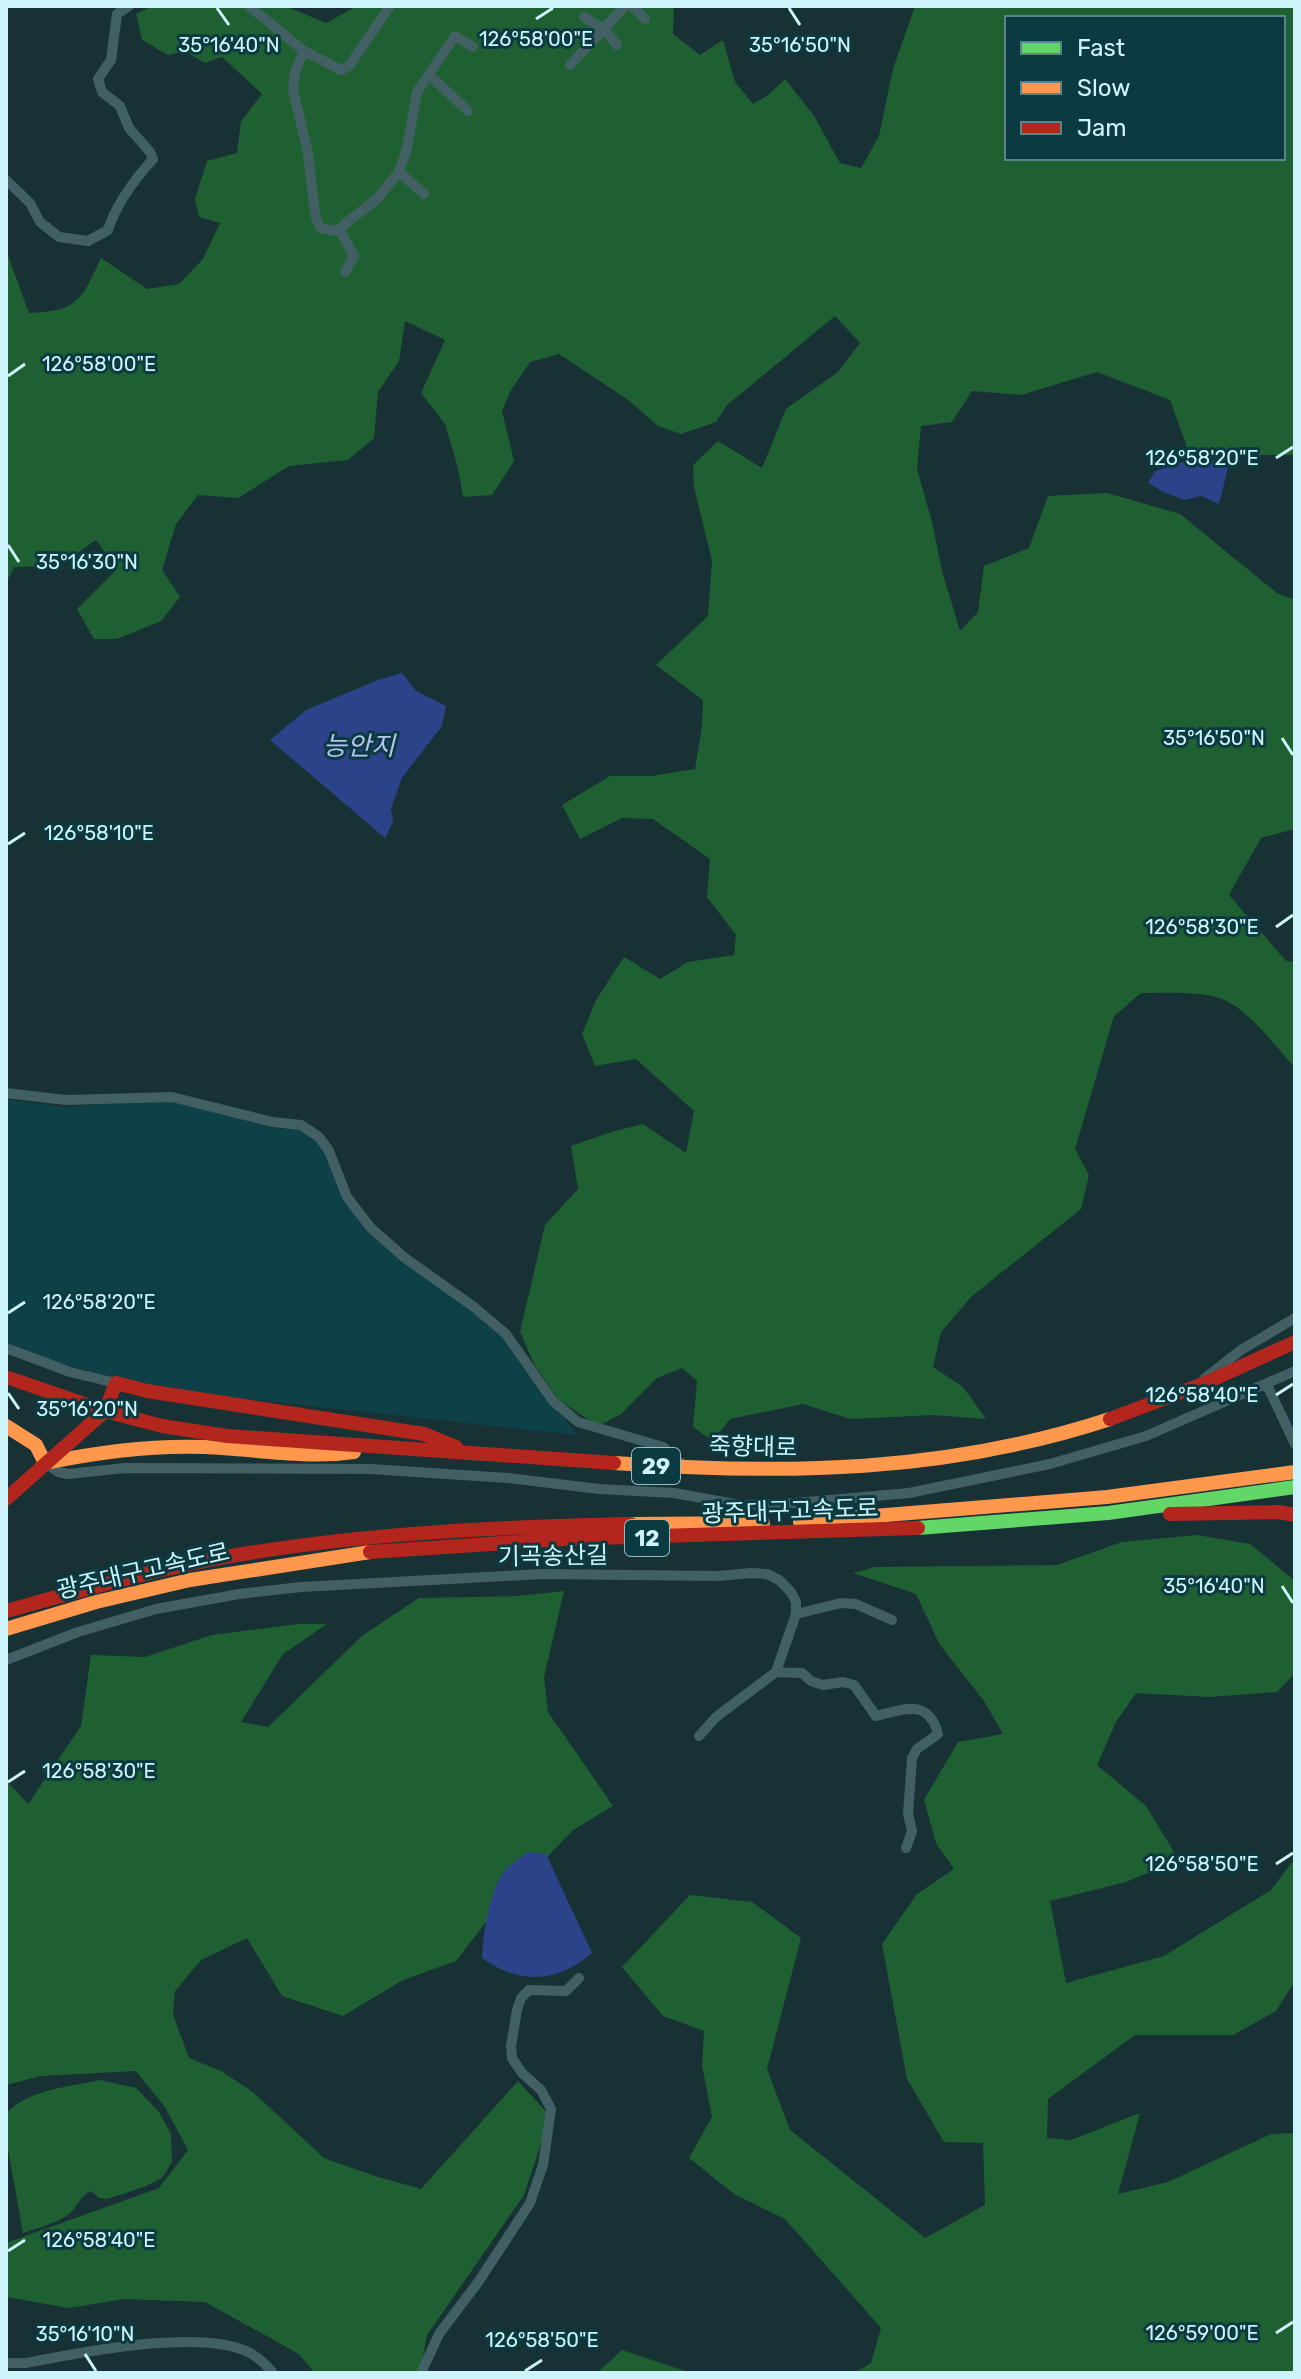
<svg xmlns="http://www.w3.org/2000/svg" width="1301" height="2379" font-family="Rubik,'Noto Sans KR',sans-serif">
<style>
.built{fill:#0d4147}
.green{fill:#1f6032;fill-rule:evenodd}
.water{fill:#2c4289}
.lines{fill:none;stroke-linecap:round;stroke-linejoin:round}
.street{stroke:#426064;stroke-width:10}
.fast{stroke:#63d668;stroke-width:14}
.slow{stroke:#ff974d;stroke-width:14}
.jam{stroke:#b3261e;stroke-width:14}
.ticks{fill:none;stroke:#cdf4fa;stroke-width:3}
.labels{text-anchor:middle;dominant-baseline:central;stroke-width:6;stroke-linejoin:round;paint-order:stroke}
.shield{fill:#0c3a41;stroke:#93bcc2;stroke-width:2}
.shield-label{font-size:22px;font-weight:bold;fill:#cdf4fa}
.street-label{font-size:24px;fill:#cdf4fa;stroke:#0c3a41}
.water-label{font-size:26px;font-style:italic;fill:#b4c5f1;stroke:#0c3a41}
.ticks-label{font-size:20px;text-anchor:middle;fill:#cdf4fa;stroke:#0c3a41;stroke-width:6;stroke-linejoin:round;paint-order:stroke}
</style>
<rect width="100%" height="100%" fill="#183135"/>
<path class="built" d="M6 1099 61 1107 169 1100 277 1129 300 1128 316 1140 327 1153 344 1198 449 1293 504 1335 577 1435 155 1389 57 1362 6 1342Z"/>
<path class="green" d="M152 6H285L326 23 357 6H674L673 34 700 55 723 40 735 82 753 104 767 96 785 79 814 116 840 163 861 168 879 136 893 69 915 6H1295V455H1190L1170 400 1097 372 1021 395 972 391 952 422 921 426 917 469 932 522 942 571 960 631 978 612 984 566 1029 548 1048 496 1107 493 1180 514 1277 593 1295 600V829L1261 838 1229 895 1286 961 1295 962V1068C1275 1046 1245 1004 1216 997 1192 991 1165 993 1141 993L1114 1016 1075 1149 1089 1175 1081 1209 972 1296 941 1332 933 1367 963 1387 986 1419 933 1415 850 1419 803 1404 730 1419 713 1441 693 1427 697 1381 682 1368 657 1378 621 1414 598 1426 559 1400 534 1364 520 1332 545 1225 578 1189 571 1146 611 1132 643 1124 686 1153 694 1111 636 1059 595 1066 582 1034 596 1000 624 957 660 979 688 962 734 955 736 935 707 897 710 859 653 819 622 818 580 839 562 805 610 776H652L695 769 702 726 703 700 656 665 708 616 712 561 694 487 693 465 718 441 762 468 786 409 838 372 860 343 835 316 727 405 716 422 681 434 658 426 627 399 559 354 530 362 511 390 502 411 514 461 492 495 463 497 458 468 445 424 421 393 445 340 405 321 399 361 378 392 374 438 348 460 289 466 238 498 198 495 176 524 162 570 180 597 161 621 117 639H94L77 609 117 569 96 540 59 566 14 567 6 583V250L29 313C79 311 81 300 101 258L147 289 179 284 203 259 220 223 199 217 195 199 207 161 237 153 241 121 262 94 222 57 205 63 185 51 168 55 142 40 136 14ZM1007 18H1283V158H1007Z
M1197 1535 1250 1544 1295 1581V1673L1277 1692 1210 1697 1136 1693 1116 1722 1097 1765 1146 1806 1179 1860 1126 1882 1050 1901 1066 1983 1164 1956 1271 1890 1295 1858V1981L1276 2011 1233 2035H1135L1048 2099 1047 2138 1071 2140 1140 2113 1118 2194 1168 2182 1271 2134 1295 2133V2373H855L871 2363 881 2328 785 2219 734 2194 689 2158 712 2117 702 2065 704 2031 663 2016 622 1967 690 1895 752 1902 801 1938 767 2069 790 2130 925 2238 985 2205 983 2143 944 2142 907 2079 882 1944 917 1894 954 1869 936 1843 924 1800 958 1742 1003 1734 984 1701 940 1645 916 1594 853 1573 875 1567 1057 1565 1122 1542Z
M564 1591 544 1677 548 1712 613 1806 573 1830 493 1913 456 1961 403 1980 343 2016 282 1996 247 1938 201 1960 175 1991 173 2015 189 2058 221 2071 253 2092 324 2158 375 2176 421 2189 518 2081 550 2116 524 2195 427 2335 420 2373H315L299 2354 205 2302 124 2299 69 2308 6 2297V2243L159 2188 188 2150 165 2107 136 2071 41 2076 6 2085V1780L28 1804 81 1726 91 1655 145 1657 212 1635 298 1624H327L283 1654 241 1722 268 1727 363 1635 419 1598 517 1596Z
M100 2080 136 2088 159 2112 171 2134 172 2162 162 2178 144 2187 107 2199 99 2198 91 2191C80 2195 78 2207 68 2215 55 2224 37 2228 23 2233L6 2138V2113C30 2089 69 2087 100 2080Z
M622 2350 691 2373H597Z"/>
<path class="water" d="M1205 459 1222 461 1228 468 1219 504 1201 496 1185 500 1165 493 1148 483 1155 471 1179 463Z
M402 673 416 691 446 706 442 726 402 778 391 808 393 822 385 838 270 740 306 710 378 680Z
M528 1852 546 1854 592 1953C557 1983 520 1985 482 1958 483 1934 490 1884 508 1867 514 1862 521 1857 528 1852Z"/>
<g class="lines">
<path class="street" d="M249 6 304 51 295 72 293 90 308 153 315 214 320 228 336 231 377 199 399 172 407 148 417 92 455 36 473 47
M632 6 645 19
M584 17 604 29 617 45
M304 51 341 70 349 66 390 6
M570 65 625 6
M429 75 468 111
M399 172 424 194
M6 180 30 203 40 222 59 237 88 241 108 230C116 204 135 179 153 159L150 152 129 128 120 106 102 92 98 79 111 60 117 14 129 6
M339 229 354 256 345 272
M6 1093 66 1100 172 1097 273 1122 301 1125 319 1137 329 1151 347 1197 371 1228 405 1258 474 1307 506 1334 553 1401 578 1422 663 1447 685 1467
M6 1348 70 1372 116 1383
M1204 1379 1241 1350 1295 1318
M1267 1385 1295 1444
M45 1463 58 1472 68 1474 125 1468 370 1469 508 1478 599 1489 674 1493 741 1505 796 1503 909 1493 1050 1464 1146 1436 1295 1371
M796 1614 841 1603 856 1604 892 1620
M6 1660 78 1632 156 1609 239 1594 301 1587 543 1574 718 1576 751 1573 767 1574 779 1580 791 1592 796 1602V1614L776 1672 802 1673 811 1681 823 1685 843 1682 854 1685 876 1716C902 1710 928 1697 938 1734L917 1749 912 1758 908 1814 912 1831 906 1848
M699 1736 716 1717 776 1672
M6 2363H26C82 2352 192 2330 244 2350 256 2355 265 2363 273 2373
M421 2373 439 2334 479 2281 530 2203 543 2165 551 2109 541 2090 522 2073 512 2058 511 2046 517 2010 521 1998 529 1990 566 1991 579 1978"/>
<path class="fast" d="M918 1528 1108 1513 1295 1487"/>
<path class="slow" d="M6 1426 36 1445 45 1463C98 1452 151 1445 205 1447 255 1449 304 1459 354 1452
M614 1463C785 1475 945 1473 1110 1419
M800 1522 1107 1497 1295 1472
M631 1524 763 1523
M6 1629 96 1602 190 1580 370 1552"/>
<path class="jam" d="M6 1377 105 1411 162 1426 227 1436 614 1463
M116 1383 147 1391 424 1434 456 1447
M1110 1419 1203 1384 1295 1342
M6 1499 105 1411 116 1383
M1170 1514 1279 1512 1295 1515
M370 1552 564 1539 918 1528
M6 1611C82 1590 159 1568 237 1555 367 1533 499 1527 631 1524"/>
</g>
<path class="ticks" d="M217 8 229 25M789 8 800 25M536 19 553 8M8 376 25 364M1276 458 1293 447M8 545 19 562M1282 738 1293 755M8 844 25 833M1276 927 1293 915M8 1313 25 1302M8 1393 19 1409M1276 1395 1293 1384M1282 1586 1293 1603M8 1782 25 1771M1276 1864 1293 1853M8 2251 25 2240M1276 2333 1293 2322M85 2354 96 2371M525 2371 542 2360"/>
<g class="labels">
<g class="shield">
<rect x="632" y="1448" width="48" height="36" rx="6"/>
<rect x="625" y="1520" width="44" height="36" rx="6"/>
</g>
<g class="shield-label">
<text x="656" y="1466">29</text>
<text x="647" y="1538">12</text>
</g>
<g class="street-label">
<text transform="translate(753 1447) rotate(1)">죽향대로</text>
<text transform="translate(790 1511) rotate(-2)">광주대구고속도로</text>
<text transform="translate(553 1556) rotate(-1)">기곡송산길</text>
<text transform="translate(143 1571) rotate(-13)">광주대구고속도로</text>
</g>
<g class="water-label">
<text x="359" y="746">능안지</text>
</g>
</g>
<g class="ticks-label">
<text x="536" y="46">126°58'00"E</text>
<text x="229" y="52">35°16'40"N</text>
<text x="800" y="52">35°16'50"N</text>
<text x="99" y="371">126°58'00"E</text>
<text x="1202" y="465">126°58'20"E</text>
<text x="87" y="569">35°16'30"N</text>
<text x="1214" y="745">35°16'50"N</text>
<text x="99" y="840">126°58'10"E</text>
<text x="1202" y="934">126°58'30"E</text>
<text x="99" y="1309">126°58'20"E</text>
<text x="1202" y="1402">126°58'40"E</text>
<text x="87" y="1416">35°16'20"N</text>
<text x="1214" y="1593">35°16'40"N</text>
<text x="99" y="1778">126°58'30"E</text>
<text x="1202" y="1871">126°58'50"E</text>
<text x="99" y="2247">126°58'40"E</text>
<text x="1202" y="2340">126°59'00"E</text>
<text x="85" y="2341">35°16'10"N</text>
<text x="542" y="2347">126°58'50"E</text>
</g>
<rect width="1301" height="2379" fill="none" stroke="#cdf4fa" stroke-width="16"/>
<rect x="1005" y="16" width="280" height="144" fill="#0c3a41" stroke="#59848b" stroke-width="2"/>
<rect x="1021" y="42" width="40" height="12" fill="#63d668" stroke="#59848b" stroke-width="2"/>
<text x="1077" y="56" font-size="24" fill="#cdf4fa">Fast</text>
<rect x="1021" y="82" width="40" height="12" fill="#ff974d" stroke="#59848b" stroke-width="2"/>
<text x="1077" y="96" font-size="24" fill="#cdf4fa">Slow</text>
<rect x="1021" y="122" width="40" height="12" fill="#b3261e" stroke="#59848b" stroke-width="2"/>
<text x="1077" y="136" font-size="24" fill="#cdf4fa">Jam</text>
</svg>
